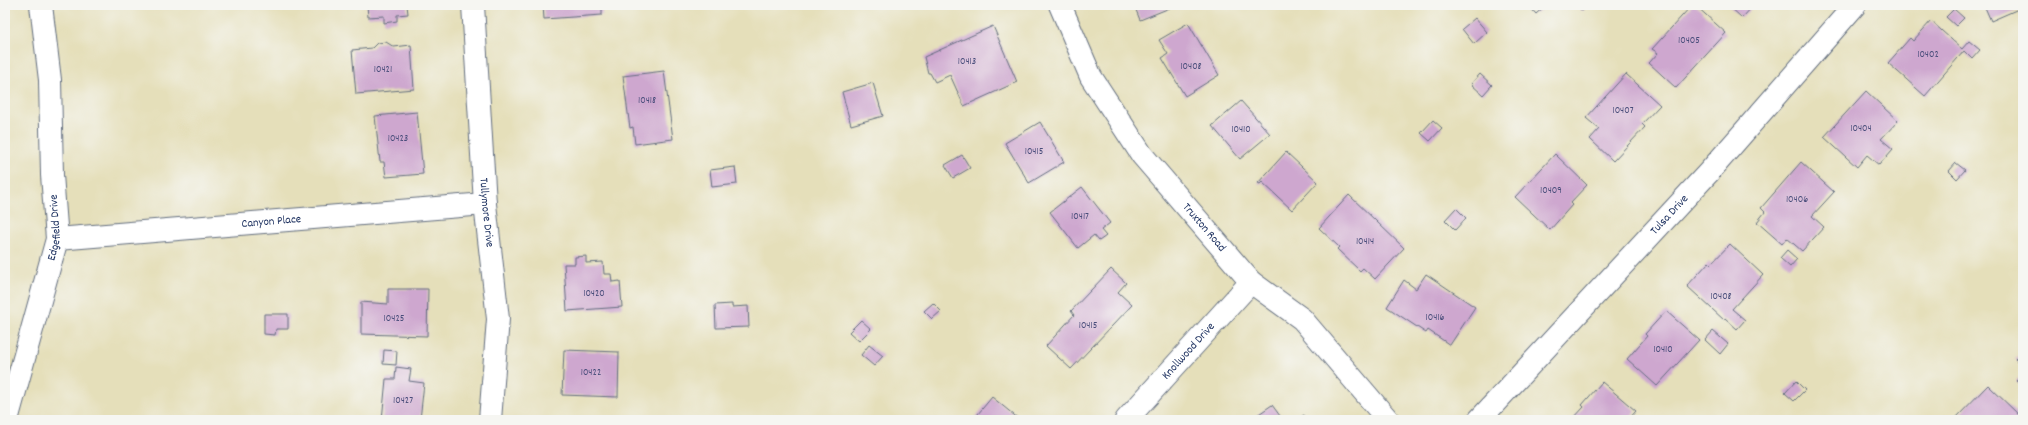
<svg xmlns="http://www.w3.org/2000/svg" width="2028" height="425" font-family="Dekko,sans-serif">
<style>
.building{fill:#cea7cf}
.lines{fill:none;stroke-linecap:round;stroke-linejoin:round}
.minor-casing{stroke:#626d7e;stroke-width:24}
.minor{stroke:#fff;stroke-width:22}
.labels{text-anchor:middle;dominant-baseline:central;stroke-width:3;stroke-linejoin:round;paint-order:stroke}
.number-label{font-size:10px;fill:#484d7a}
.street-label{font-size:12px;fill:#1b2f5e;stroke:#f6f6f2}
</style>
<rect width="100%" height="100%" fill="#f6f6f2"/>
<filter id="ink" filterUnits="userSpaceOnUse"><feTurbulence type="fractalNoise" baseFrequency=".025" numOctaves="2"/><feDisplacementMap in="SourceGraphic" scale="8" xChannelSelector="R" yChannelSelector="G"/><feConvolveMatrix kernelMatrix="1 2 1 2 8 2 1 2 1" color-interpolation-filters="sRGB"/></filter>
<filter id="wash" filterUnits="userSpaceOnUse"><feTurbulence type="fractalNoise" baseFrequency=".012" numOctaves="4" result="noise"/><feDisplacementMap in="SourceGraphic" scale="16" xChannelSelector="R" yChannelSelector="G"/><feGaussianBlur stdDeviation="0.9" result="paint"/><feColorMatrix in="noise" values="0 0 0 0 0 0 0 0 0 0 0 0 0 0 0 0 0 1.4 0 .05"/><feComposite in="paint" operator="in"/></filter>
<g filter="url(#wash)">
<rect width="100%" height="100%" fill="#e5dfba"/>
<g id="blocks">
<path class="building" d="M367 5H407L408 14 397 15V21L384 23V16L368 17Z
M543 5H602V15L544 19Z
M1134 5H1177L1140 20Z
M1528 5H1546L1536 14Z
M1576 5H1589L1582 11Z
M1692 5H1695L1726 33 1676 88 1649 63 1658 53 1652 49Z
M1728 5H1754L1742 18Z
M1984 5H2023V7L1991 21Z
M1954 9 1964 18 1956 26 1946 17Z
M1475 18 1487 32 1474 44 1462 29Z
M1931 21 1962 49 1969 41 1980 50 1972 59 1964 51 1925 96 1888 63 1910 38 1913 41Z
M1188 23 1219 75 1185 96 1162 58 1168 54 1159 40Z
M993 26 1017 82 964 106 950 75 935 82 930 73H928L924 57Z
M386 42 394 47 411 45 414 89 356 94 352 50 372 48 377 43Z
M664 71 673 139 635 144 633 127 630 128 623 76Z
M1480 74 1492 85 1483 95 1471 84Z
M1626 74 1660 105 1642 124 1645 127 1613 161 1590 139 1599 129 1586 118Z
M873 83 883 116 851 125 842 92Z
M1866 91 1898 121 1881 139 1893 149 1879 165 1867 155 1857 167 1824 137Z
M1241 101 1270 134 1240 159 1212 126Z
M417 112 423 174 386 177 384 162H380L375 116Z
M1433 120 1442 128 1430 141 1421 133Z
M1040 122 1064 162 1029 183 1005 143Z
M1286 152 1318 182 1292 210 1262 182 1260 184 1258 183Z
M1555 154 1587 185 1570 203 1572 205 1550 230 1515 197Z
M962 155 970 168 953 178 945 165Z
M1801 162 1834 192 1812 216 1824 227 1802 251 1787 238 1782 244 1757 222 1765 212 1761 208Z
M1956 163 1965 170 1957 179 1949 171Z
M735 167 737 184 712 187 710 170Z
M1082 187 1110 223 1101 230 1106 236 1099 241 1094 235 1078 248 1050 212Z
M1349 195 1404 248 1375 279 1363 268 1360 271 1337 249 1339 247 1319 228Z
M1456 208 1466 218 1455 230 1445 220Z
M1730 244 1763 275 1732 309 1745 320 1737 329 1725 318 1724 320 1687 286 1709 262 1711 264Z
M1787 250 1797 259 1790 267 1780 258Z
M586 256V263L603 262 604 274H611L612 282 620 281 622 307 567 311 564 264H575V257Z
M1111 269 1126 283 1118 292 1132 305 1071 369 1046 346 1074 315 1071 311Z
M1426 274 1475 307 1450 345 1428 330 1426 333 1387 307 1404 280 1416 289Z
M388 289H428L427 336 361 334V302L388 304Z
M933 303 941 311 932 319 924 311Z
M732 304V307L748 306 749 327 716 328 715 305Z
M1666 311 1699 340 1657 386 1627 359 1647 336 1645 334Z
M264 314H288V329H276L275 335 264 334Z
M861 320 871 329 859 341 849 332Z
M1713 331 1728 344 1720 354 1705 340Z
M869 345 883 356 874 366 861 355Z
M384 350 397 351 396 365 383 364Z
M564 350 619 352 618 397 562 395Z
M2023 351V367L2015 359Z
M396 367 411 369 409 381 424 383 420 420H382L386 379H395Z
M2023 374V387L2016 381Z
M1796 381 1805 390 1794 401 1785 393Z
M1602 382 1636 411 1628 420H1572L1584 407 1582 405Z
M1988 385 2020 416 2017 420H1954Z
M992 397 1020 420H973Z
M1272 405 1283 420H1250Z
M1304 415 1307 420H1296Z"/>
</g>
</g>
<g filter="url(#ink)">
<use href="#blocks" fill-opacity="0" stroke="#626d7e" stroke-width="1"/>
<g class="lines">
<defs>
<g id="minor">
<path id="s1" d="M473 5 485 204 498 319 490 420"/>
<path id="s2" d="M1060 5 1091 77 1142 155 1251 282 1302 319 1388 420"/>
<path id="s3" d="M57 239 485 204"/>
<path id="s4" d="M7 420 57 239 52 175 50 80 41 5"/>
<path id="s5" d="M1126 420 1251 282"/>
<path id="s6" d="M1479 420 1709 172 1855 5"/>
</g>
</defs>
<use href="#minor" class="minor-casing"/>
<use href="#minor" class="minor"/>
</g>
</g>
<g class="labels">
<g class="number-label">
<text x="1689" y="41">10405</text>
<text x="1928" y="55">10402</text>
<text x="967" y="62">10413</text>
<text x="1191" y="67">10408</text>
<text x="383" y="70">10421</text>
<text x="647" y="101">10418</text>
<text x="1623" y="111">10407</text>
<text x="1861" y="129">10404</text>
<text x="1241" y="130">10410</text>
<text x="398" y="139">10423</text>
<text x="1034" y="152">10415</text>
<text x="1551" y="191">10409</text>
<text x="1797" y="200">10406</text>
<text x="1080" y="217">10417</text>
<text x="1365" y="242">10414</text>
<text x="594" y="294">10420</text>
<text x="1721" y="297">10408</text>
<text x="1435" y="318">10416</text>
<text x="394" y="319">10425</text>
<text x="1088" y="326">10415</text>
<text x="1663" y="350">10410</text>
<text x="591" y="373">10422</text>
<text x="403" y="401">10427</text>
</g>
<g class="street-label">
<text stroke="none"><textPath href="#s1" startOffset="208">Tullymore Drive</textPath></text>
<text stroke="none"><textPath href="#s6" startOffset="280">Tulsa Drive</textPath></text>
<text stroke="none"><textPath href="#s3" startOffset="215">Canyon Place</textPath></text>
<text stroke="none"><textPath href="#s4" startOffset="199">Edgefield Drive</textPath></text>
<text stroke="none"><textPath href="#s2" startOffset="267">Truxton Road</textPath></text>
<text stroke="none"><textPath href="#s5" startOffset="93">Knollwood Drive</textPath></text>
</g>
</g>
<rect width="2028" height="425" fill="none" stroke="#f6f6f2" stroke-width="20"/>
</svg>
